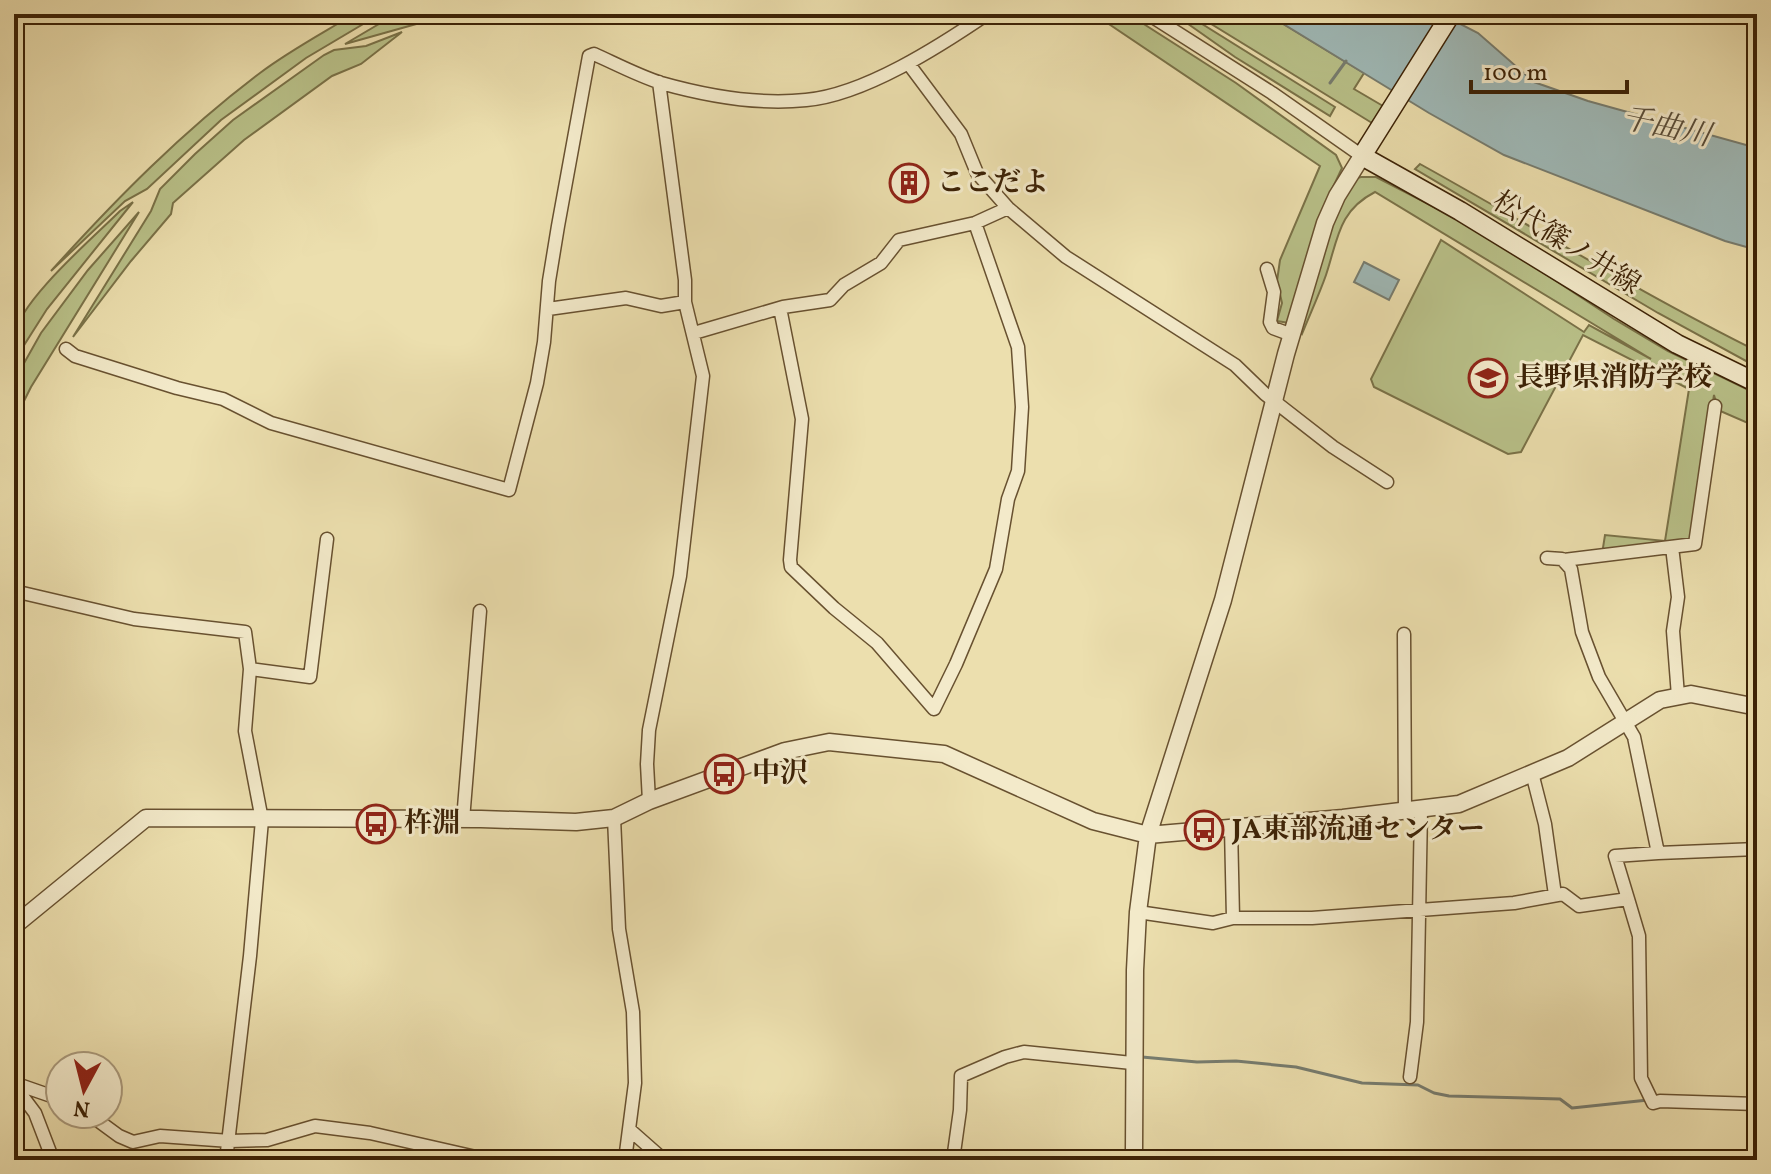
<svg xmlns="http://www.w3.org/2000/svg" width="1771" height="1174" font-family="Vollkorn,'Noto Serif JP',serif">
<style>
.green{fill:#b9c189;stroke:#7a7248;stroke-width:2}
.water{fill:#9fb9b7;stroke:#777d70;stroke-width:2}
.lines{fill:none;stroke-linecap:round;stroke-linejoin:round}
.stream{stroke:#777d70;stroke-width:3}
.minor-casing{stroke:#685130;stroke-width:15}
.tertiary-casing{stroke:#685130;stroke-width:19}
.secondary-casing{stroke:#3c2206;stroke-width:21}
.minor{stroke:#f3eaca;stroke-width:12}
.tertiary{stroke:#f3eaca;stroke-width:16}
.secondary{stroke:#f3eaca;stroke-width:18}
.labels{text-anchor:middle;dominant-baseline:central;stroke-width:6;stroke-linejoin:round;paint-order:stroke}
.poi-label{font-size:28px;font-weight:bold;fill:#3c2206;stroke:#f3eaca;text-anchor:start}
.street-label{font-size:28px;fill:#3c2206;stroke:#f3eaca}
.water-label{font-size:30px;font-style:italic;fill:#5a4f3b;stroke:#f3eaca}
</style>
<rect width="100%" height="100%" fill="#ecdfae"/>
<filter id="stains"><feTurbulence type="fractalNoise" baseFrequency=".0025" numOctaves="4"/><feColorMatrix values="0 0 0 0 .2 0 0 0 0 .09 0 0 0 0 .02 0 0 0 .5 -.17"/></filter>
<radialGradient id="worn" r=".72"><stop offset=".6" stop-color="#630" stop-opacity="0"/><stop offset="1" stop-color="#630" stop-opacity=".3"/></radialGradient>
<path class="green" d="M354 14H380L306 58 221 120 147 189 125 201 51 271C116 199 183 131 260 73 289 51 323 33 354 14Z
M396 14H452L345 44Z
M1094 14H1128L1236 83 1336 155 1342 168 1318 219 1289 323 1277 321 1282 303 1277 281 1280 260 1320 166Z
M1174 14H1186L1335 107 1330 116 1235 57Z
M1195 14H1267L1364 73 1354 89 1383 106 1372 123Z
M402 32 361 64 332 76 244 140 173 203 171 214 131 261 73 337 151 211 160 189 195 154 233 120 324 55 334 50 366 46Z
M1420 164C1532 226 1642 294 1757 351V367L1658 313 1415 169Z
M1361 177H1376L1477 229 1614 319 1668 351 1757 394V427L1718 410 1714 395 1691 542 1602 554 1605 535 1665 541 1689 389 1583 335 1521 452 1508 454 1374 387 1371 379 1441 240 1584 332 1589 325 1651 359 1375 192C1338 211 1338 239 1326 275 1319 295 1310 314 1302 334L1300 332 1325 242 1353 179Z
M133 202 47 309 14 361C14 353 13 344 14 336 19 301 94 237 120 211Z
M139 212 31 387 14 421V381L41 333 88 270Z"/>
<path class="water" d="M1267 14H1441L1478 33 1534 82 1588 101 1757 148V250L1725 241 1504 155 1429 113Z
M1364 262 1399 280 1389 300 1354 282Z"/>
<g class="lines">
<path class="stream" d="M1330 83 1346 61
M1142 1057 1197 1062 1236 1061 1296 1067 1362 1083 1418 1085 1434 1093 1449 1096 1560 1099 1572 1108 1648 1100"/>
<defs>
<path id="minor" d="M1148 14 1272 93 1362 156
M908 63 961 134 977 173 1008 208 1066 257 1235 365 1265 394 1333 447 1387 482
M1267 269 1274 292 1270 322 1273 328 1292 335
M780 308 802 419 790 560 791 567 834 608 877 643 934 709 956 664 996 569 1008 499 1018 471 1022 407 1018 347 975 223
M548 309 626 298 661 306 685 302
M694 333 783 307 830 300 844 285 881 263 899 240 975 223 1008 208
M66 349 75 356 177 388 223 399 271 423 509 490 537 383 544 342 549 281 558 226 589 56 594 54C616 64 639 76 661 83 707 96 759 105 806 100 864 95 940 46 987 14
M1672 547 1678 597 1673 631 1678 696
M1547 558 1562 559 1571 569 1582 632 1599 677 1634 737 1658 853 1757 849
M1564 560 1695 544 1715 406
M14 591 134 619 245 632 250 669 245 731 262 820 250 956 226 1160
M1404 634 1405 811
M250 669 310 677 327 539
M1532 773 1545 824 1555 895
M649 801 647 764 649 730 680 576 703 376 685 302V280L659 82
M614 818 619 929 633 1012 635 1083 625 1160
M463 820 480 611
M1231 827 1233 918
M1628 899 1639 936 1641 1078 1653 1103 1660 1101 1757 1104
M1138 912 1213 923 1233 918H1312L1514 903 1563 894 1579 906 1628 899 1615 856 1658 853
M1410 1077 1417 1022 1421 810
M14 1083 60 1099
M14 1085 35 1113 53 1160
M89 1114 119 1136 133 1142 160 1136 230 1141 267 1140 315 1126 370 1133 489 1160
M630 1130 664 1160
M953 1160 960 1110 961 1076 1005 1057 1024 1052 1132 1063"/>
<path id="tertiary" d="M14 926 146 818 481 819 576 822 614 818 649 801 785 751 829 742 944 754 1093 821 1148 835 1343 818 1459 804 1568 758 1660 700 1691 694 1757 707
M1137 1160 1134 1151 1135 970 1138 912 1148 835 1223 600 1286 354 1325 223 1337 196 1362 156"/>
<path id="secondary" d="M1451 14 1362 156 1460 211 1677 344 1757 383"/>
</defs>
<use href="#minor" class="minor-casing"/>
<use href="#tertiary" class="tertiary-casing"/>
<use href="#secondary" class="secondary-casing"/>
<use href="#minor" class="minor"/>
<use href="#tertiary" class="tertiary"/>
<use href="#secondary" class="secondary"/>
</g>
<defs>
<symbol id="building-ring" viewBox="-11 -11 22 22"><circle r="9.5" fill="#f3eaca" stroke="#8f2418" stroke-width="1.5"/><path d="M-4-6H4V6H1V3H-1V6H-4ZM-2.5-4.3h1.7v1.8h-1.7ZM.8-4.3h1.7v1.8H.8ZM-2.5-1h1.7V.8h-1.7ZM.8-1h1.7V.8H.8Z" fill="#8f2418"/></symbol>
<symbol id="school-ring" viewBox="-11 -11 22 22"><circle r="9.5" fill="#f3eaca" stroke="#8f2418" stroke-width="1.5"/><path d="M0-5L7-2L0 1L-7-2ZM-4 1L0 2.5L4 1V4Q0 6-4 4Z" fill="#8f2418"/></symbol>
<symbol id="bus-ring" viewBox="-11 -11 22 22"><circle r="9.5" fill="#f3eaca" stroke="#8f2418" stroke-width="1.5"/><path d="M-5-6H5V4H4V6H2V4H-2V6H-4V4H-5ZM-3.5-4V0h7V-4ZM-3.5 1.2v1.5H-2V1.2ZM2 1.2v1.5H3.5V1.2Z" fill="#8f2418"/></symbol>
</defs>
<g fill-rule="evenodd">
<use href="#building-ring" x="887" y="161" width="44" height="44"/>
<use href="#school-ring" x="1466" y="356" width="44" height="44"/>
<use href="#bus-ring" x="702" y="752" width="44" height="44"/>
<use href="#bus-ring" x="354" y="802" width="44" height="44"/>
<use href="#bus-ring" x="1182" y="808" width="44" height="44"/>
</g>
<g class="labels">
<g class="poi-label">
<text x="937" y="183">ここだよ</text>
<text x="1516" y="378">長野県消防学校</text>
<text x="752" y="774">中沢</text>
<text x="404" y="824">杵淵</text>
<text x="1232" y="830">JA東部流通センター</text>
</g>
<g class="street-label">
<text transform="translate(1566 244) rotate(32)">松代篠ノ井線</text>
</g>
<g class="water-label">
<text transform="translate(1666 128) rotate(12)">千曲川</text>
</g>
</g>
<rect width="1771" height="1174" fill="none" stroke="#ecdfae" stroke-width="48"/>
<rect x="16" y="16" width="1739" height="1142" fill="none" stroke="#3c2206" stroke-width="4"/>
<rect x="24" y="24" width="1723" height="1126" fill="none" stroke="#3c2206" stroke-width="2"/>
<g transform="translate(84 1090) rotate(187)"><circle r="38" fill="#f3eaca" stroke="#aa9a7c" stroke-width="2"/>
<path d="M0-6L14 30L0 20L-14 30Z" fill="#8f2418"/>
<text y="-12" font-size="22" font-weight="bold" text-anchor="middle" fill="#3c2206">N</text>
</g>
<path d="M1471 80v12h156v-12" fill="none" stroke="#3c2206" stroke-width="4"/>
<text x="1483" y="80" font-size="24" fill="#3c2206" stroke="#f3eaca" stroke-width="6" paint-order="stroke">100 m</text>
<rect width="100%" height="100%" filter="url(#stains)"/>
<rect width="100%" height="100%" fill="url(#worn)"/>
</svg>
